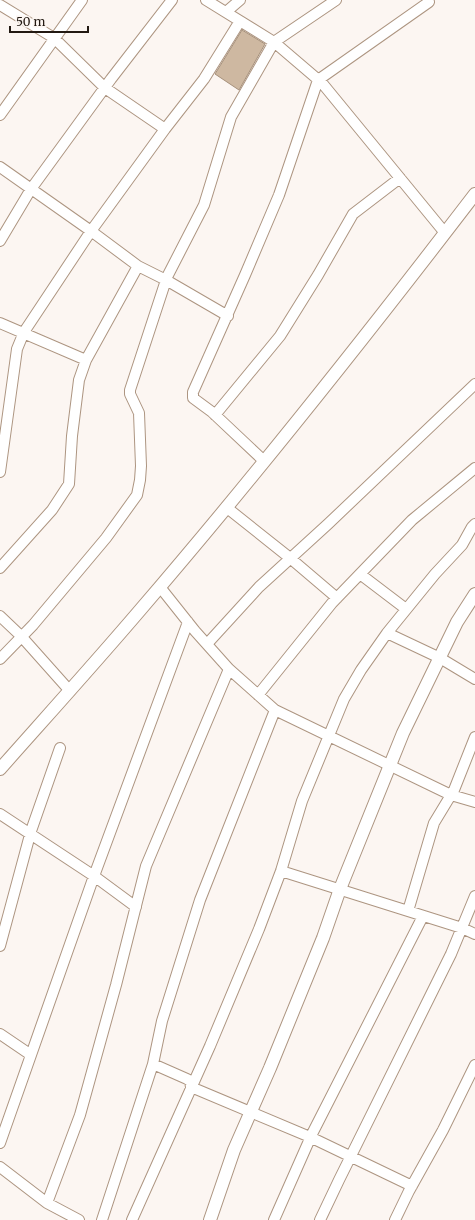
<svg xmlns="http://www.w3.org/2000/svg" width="475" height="1220" font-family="Merriweather,serif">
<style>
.building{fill:#ceb8a1;stroke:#a6917b}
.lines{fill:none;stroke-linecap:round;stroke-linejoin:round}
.minor-casing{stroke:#ad9581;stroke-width:12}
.tertiary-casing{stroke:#ad9581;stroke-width:14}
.minor{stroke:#fff;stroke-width:10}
.tertiary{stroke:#fff;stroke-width:12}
</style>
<rect width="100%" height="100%" fill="#fcf6f2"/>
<path class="building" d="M242 30 265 44 239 90 215 74Z"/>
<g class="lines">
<defs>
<path id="minor" d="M206 0 274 42 322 83 445 233
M0 5 54 38 105 88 165 129
M226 12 240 0
M0 115 82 0
M0 167 91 231 138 266 166 280 228 316
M0 241 31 189 111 79 172 0
M0 323 86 360
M215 415 280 336 318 275 353 214 400 178
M264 461 212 412 193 398V392L245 275 279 195 318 80 429 2
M0 472 17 349 24 332 91 231 165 129 204 79 240 21
M226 507 290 558 337 598
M0 568 52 510 69 484 72 436 79 380 86 360 138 266
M360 574 406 609
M160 587 195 631 229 669 275 710 451 795 475 802
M0 616 21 636 70 691
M387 633 440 658 475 679
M207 644 259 587 328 524 475 384
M0 659 33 625 106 538 137 495 140 480 141 466 139 413 130 394V390L167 277 204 205 231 117 274 42 336 0
M258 695 332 603 412 520 475 468
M0 814 94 876 136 907
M281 871 462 928 475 934
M408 911 434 823 454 790 475 737
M0 946 31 831 60 748
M0 1034 31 1055
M153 1064 187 1079 190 1081 191 1087 310 1137 412 1186
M0 1143 94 876 188 622
M0 1167 47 1203 79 1220
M47 1203 80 1115 116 985 146 866 229 669
M102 1220 153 1064 162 1021 200 900 275 710
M132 1220 210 1046 259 929 281 871 302 801 344 699 361 670 387 633 435 574 462 545 472 527 475 524
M274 1220 312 1134 423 916
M320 1220 339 1180 451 954 475 896
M395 1220 409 1191 443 1130 475 1065"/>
<path id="tertiary" d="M0 769C47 716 95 663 141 609 257 474 367 335 475 194
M210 1220 234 1150 270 1068 323 938 340 889 403 733 457 622 475 594"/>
</defs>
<use href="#minor" class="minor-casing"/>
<use href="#tertiary" class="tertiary-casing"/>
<use href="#minor" class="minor"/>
<use href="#tertiary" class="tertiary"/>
</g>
<path d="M10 26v6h78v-6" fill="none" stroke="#221912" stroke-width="2"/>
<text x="16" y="26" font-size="12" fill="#221912" stroke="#fcf6f2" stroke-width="3" paint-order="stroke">50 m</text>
</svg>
